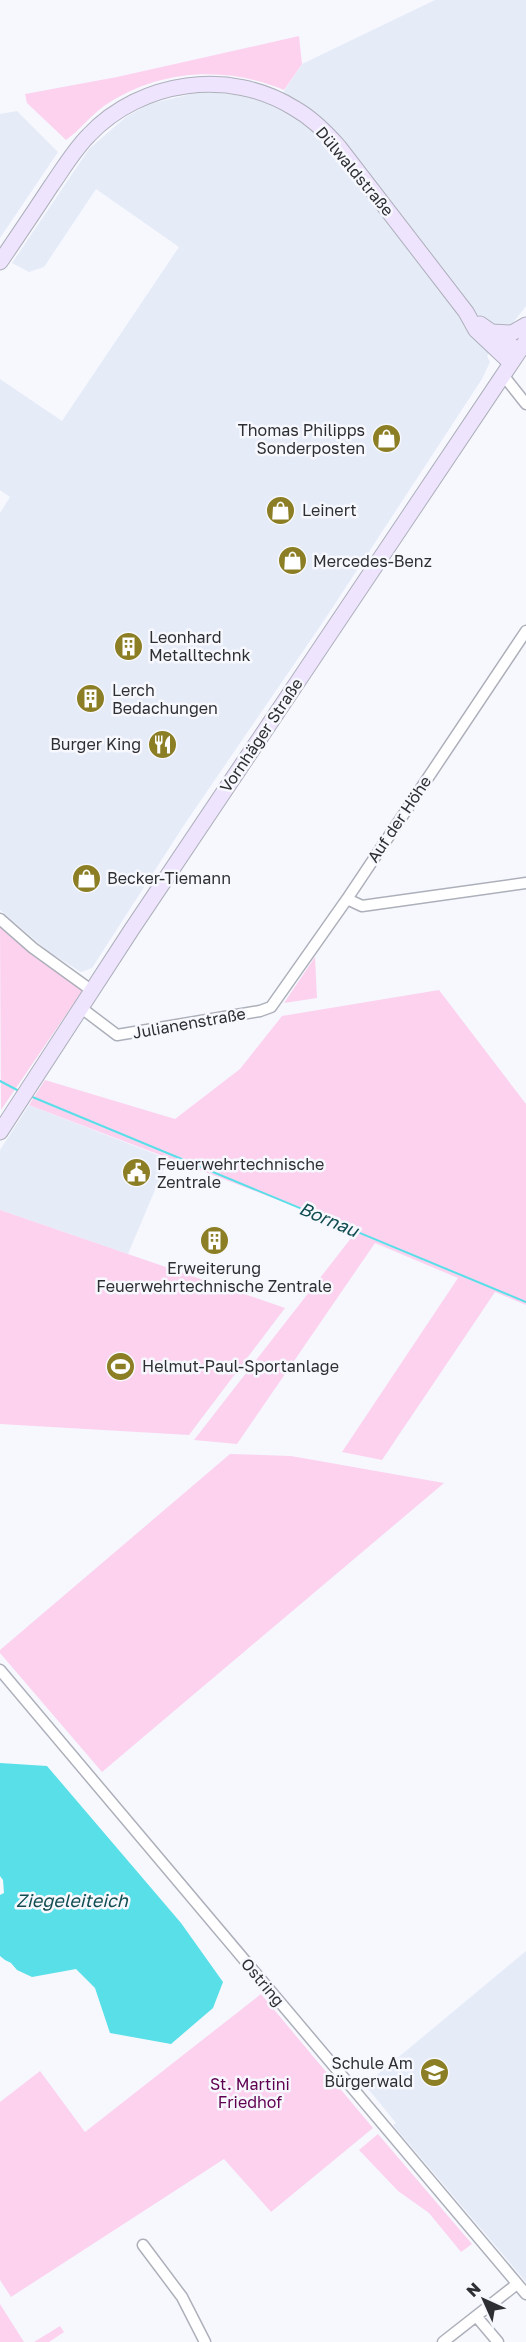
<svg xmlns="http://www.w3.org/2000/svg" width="526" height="2342" font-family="'Golos Text',sans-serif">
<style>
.built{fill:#e6ebf8}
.green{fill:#fcd2ef}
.water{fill:#58dfe8}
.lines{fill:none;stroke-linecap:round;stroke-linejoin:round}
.stream{stroke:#58dfe8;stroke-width:2}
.street-casing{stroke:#adb0ba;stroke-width:13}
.secondary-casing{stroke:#adb0ba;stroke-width:17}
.street{stroke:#fff;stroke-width:10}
.secondary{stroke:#efe4fe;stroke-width:15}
.labels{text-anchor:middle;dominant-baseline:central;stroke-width:5;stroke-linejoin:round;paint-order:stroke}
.street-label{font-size:16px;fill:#2e2f33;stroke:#f6f8fe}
.poi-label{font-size:16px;fill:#2e2f33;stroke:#f6f8fe;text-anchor:start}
.park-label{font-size:16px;fill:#600050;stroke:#f6f8fe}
.water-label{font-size:18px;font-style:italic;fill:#114d51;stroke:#f6f8fe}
</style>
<rect width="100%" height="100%" fill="#f6f8fe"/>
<path class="built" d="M435 0H526V306L487 356 490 362 482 379 325 619 184 825 92 968 81 972 49 952 0 910V513L10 497 0 490V379L62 421 179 247 96 189 44 267 29 272 12 263 89 149 126 117 149 104 196 93H218L242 96 261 100 274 106 302 64Z
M17 111 58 152 0 238V114Z
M29 1105 168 1159 128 1254 0 1210V1150Z
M526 1951V2282L393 2125 396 2123 365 2085Z"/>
<path class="green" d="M299 36 302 64 284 90C225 65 158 69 104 106 90 116 80 130 66 140L27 103 25 94 117 77Z
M0 923 24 946 82 991 1 1110Z
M315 957 317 998 284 1003Z
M439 990 526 1104V1305L495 1292 382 1460 342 1452 458 1278 375 1243 237 1444 194 1440 355 1233 307 1211 29 1105 45 1080 175 1119 240 1069 282 1016Z
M0 1210 285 1308 189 1435 0 1424Z
M230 1454 291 1456 444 1483 102 1772 0 1653V1650Z
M261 1994 373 2128 271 2212 224 2159 11 2297 0 2280V2102L40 2071 85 2132Z
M378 2134 472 2244 461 2252 429 2213 398 2191 359 2150Z
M0 2304 24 2342H0Z
M60 2326 64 2332 49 2342H34Z"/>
<path class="water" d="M0 1763 47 1766 181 1923 223 1982 213 2008 171 2044 110 2033 95 1988 76 1969 32 1977 17 1970 11 1963 5 1960 0 1956V1895L4 1893 3 1880 0 1876Z"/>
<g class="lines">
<path class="stream" d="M0 1081 19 1091
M30 1096 526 1302"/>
<defs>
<path id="street" d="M503 375 526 404
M347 899 362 906 526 883
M0 919 33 948 91 990
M80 1007 117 1035 260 1011 271 1007 347 899 526 631
M0 1670 526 2294
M143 2245 182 2297 205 2342
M476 2316 498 2342
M443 2342 517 2284"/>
<path id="secondary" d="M0 262C17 237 34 212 51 186 63 169 74 150 89 135 141 80 230 68 294 108 312 118 326 132 339 147L466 312 476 330 511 363
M480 324 519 351
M492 332 512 333 526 325
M0 1132 132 929 526 341"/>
</defs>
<use href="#street" class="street-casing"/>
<use href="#secondary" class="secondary-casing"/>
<use href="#street" class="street"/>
<use href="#secondary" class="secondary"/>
</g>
<defs>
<symbol id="shop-disc" viewBox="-11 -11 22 22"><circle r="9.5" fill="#8c7e24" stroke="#f6f8fe"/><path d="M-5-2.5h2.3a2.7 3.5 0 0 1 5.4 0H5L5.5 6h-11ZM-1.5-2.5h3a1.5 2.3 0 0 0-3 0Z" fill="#fff"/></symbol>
<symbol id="building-disc" viewBox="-11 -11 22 22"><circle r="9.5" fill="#8c7e24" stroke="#f6f8fe"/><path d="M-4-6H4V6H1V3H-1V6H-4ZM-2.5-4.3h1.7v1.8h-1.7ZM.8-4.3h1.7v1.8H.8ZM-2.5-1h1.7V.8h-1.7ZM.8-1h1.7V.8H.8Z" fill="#fff"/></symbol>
<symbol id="restaurant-disc" viewBox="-11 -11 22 22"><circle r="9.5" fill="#8c7e24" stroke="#f6f8fe"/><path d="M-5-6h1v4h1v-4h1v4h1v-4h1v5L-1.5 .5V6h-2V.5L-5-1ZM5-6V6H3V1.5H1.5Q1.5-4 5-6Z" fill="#fff"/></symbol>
<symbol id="civic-disc" viewBox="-11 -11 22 22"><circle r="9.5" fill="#8c7e24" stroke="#f6f8fe"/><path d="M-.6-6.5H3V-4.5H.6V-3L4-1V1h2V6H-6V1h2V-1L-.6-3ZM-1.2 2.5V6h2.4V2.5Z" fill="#fff"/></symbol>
<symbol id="stadium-disc" viewBox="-11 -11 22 22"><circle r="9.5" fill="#8c7e24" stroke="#f6f8fe"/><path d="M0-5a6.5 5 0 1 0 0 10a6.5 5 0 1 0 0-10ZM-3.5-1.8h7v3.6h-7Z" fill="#fff"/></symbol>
<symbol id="school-disc" viewBox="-11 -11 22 22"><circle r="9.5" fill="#8c7e24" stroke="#f6f8fe"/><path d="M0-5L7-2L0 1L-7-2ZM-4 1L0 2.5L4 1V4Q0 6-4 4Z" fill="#fff"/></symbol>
</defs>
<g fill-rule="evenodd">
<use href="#shop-disc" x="370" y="422" width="33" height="33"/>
<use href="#shop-disc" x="264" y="494" width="33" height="33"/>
<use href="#shop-disc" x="276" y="544" width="33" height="33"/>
<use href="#building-disc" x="112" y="630" width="33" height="33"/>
<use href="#building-disc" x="74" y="682" width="33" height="33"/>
<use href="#restaurant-disc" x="146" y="728" width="33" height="33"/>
<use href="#shop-disc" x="70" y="862" width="33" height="33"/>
<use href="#civic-disc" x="120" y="1156" width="33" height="33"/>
<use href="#building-disc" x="198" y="1224" width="33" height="33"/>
<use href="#stadium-disc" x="104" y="1350" width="33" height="33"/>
<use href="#school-disc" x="418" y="2056" width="33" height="33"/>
</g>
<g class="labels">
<g class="street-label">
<text transform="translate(355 171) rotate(50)">Dülwaldstraße</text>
<text transform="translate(261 735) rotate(-56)">Vornhäger Straße</text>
<text transform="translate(399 819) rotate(-56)">Auf der Höhe</text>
<text transform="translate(189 1023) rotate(-10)">Julianenstraße</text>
<text transform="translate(263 1982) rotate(50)">Ostring</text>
</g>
<g class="poi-label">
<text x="365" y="430" text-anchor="end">Thomas Philipps<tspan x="365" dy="18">Sonderposten</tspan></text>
<text x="302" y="510">Leinert</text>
<text x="313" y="561">Mercedes-Benz</text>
<text x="149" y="637">Leonhard<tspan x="149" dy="18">Metalltechnk</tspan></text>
<text x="112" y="690">Lerch<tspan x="112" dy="18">Bedachungen</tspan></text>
<text x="141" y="744" text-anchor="end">Burger King</text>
<text x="107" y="878">Becker-Tiemann</text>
<text x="157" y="1164">Feuerwehrtechnische<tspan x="157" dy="18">Zentrale</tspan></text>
<text x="214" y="1268" text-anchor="middle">Erweiterung<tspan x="214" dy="18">Feuerwehrtechnische Zentrale</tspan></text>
<text x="142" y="1366">Helmut-Paul-Sportanlage</text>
<text x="413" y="2063" text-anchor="end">Schule Am<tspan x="413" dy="18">Bürgerwald</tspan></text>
</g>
<g class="park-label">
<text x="250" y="2084">St. Martini<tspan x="250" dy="18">Friedhof</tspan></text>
</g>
<g class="water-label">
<text transform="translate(329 1219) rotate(23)">Bornau</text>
<text x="72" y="1900">Ziegeleiteich</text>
</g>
</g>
<g transform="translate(484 2300) rotate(315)" stroke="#f6f8fe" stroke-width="4.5" paint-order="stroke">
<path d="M0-4.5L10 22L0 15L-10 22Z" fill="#2e2f33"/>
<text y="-9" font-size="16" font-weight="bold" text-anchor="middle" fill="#2e2f33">N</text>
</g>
</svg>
